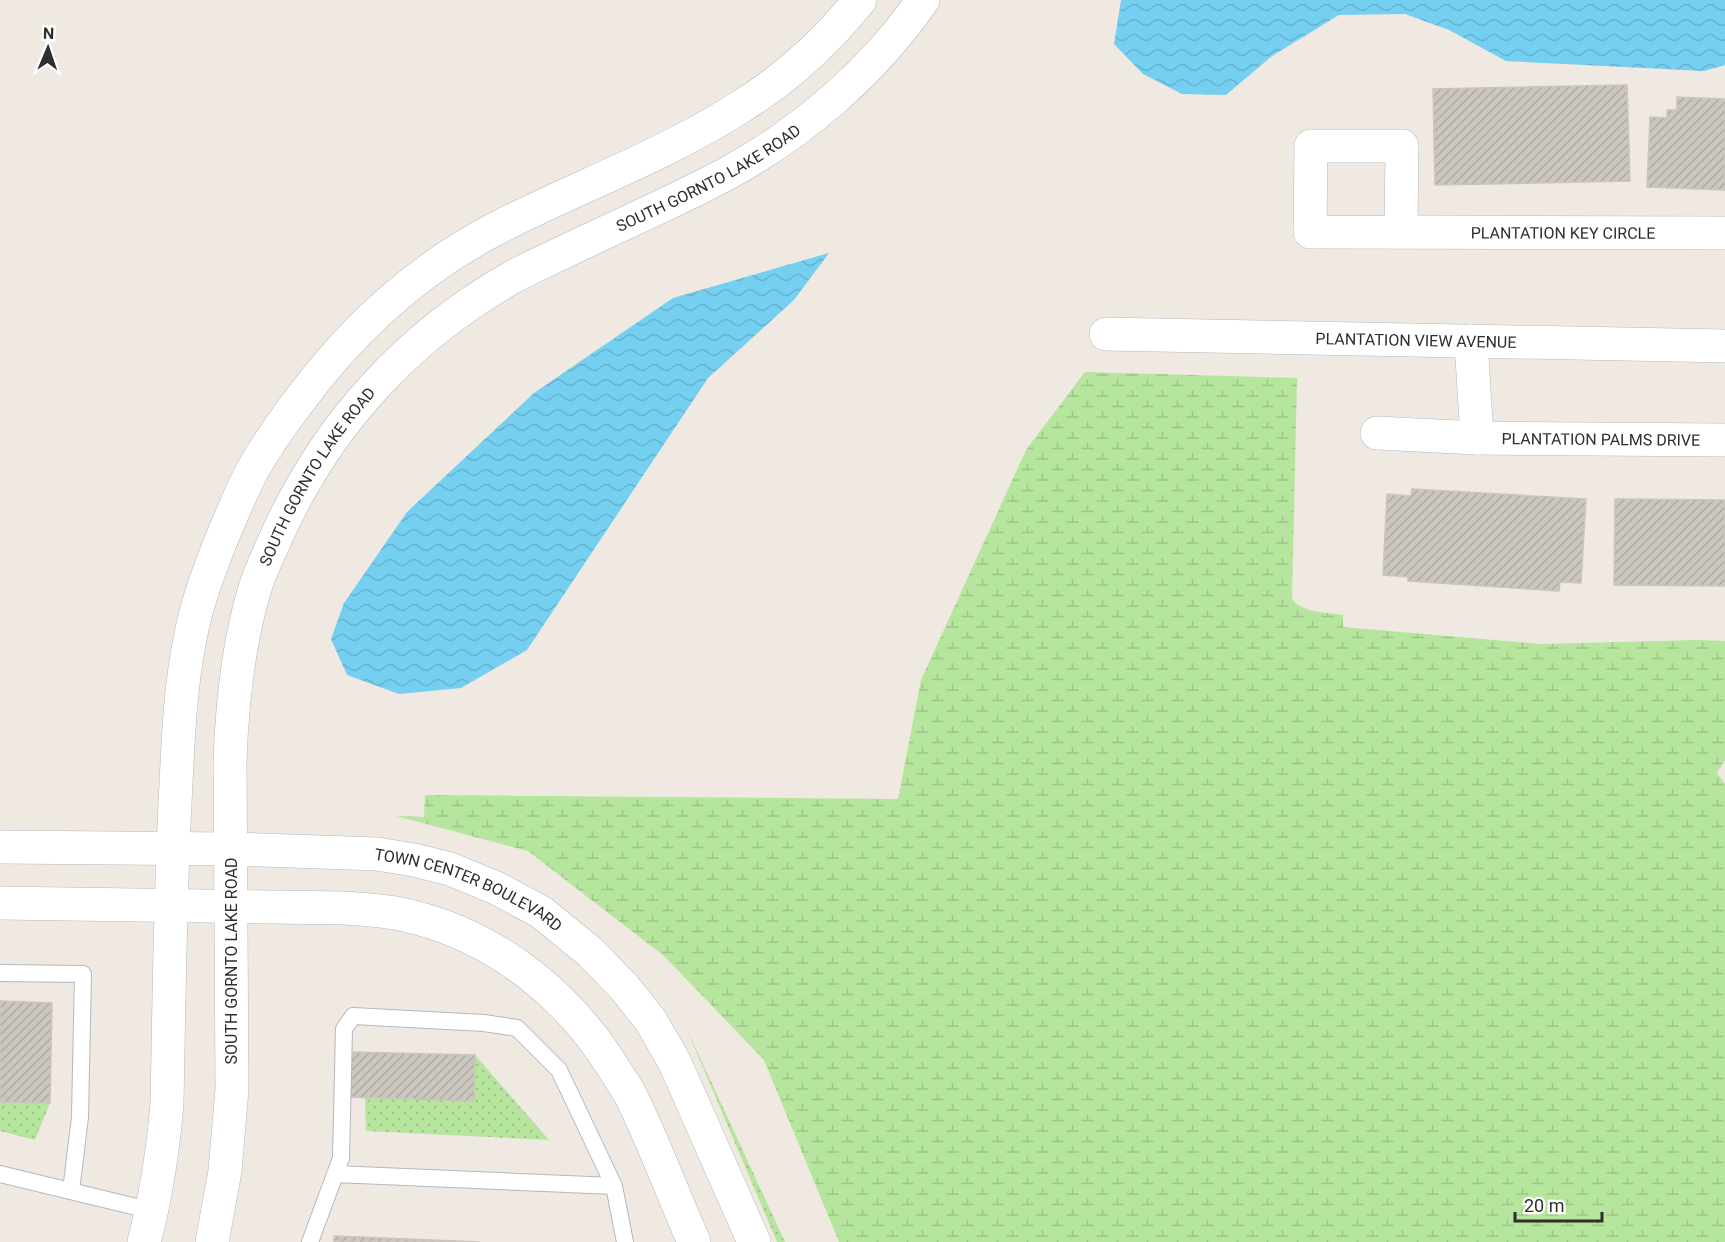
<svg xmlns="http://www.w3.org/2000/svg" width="1725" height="1242" font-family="Roboto,sans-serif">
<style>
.green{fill:url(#green-dots)}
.wetland{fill:url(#wetland-marsh)}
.water{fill:url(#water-waves)}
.building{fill:url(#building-hatch);stroke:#cbc5ba;stroke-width:1.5}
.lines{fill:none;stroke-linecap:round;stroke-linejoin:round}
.lane-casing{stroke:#b4b7c1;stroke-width:18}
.street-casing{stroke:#b4b7c1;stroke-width:34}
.secondary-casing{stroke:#b4b7c1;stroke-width:34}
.lane{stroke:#fff;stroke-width:16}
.street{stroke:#fff;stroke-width:33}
.secondary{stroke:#fff;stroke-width:33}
.labels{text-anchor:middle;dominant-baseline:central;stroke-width:4.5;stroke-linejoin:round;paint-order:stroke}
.street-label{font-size:16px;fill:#2e2e2e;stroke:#fff}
</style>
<defs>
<pattern id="green-dots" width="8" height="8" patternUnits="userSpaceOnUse" patternTransform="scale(1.5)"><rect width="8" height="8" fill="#b6e59e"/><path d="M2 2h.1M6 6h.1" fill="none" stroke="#9dc588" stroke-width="1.8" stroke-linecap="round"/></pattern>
<pattern id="wetland-marsh" width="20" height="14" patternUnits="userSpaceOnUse" patternTransform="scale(1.5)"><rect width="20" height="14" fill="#b6e59e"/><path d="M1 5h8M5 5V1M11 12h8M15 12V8" fill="none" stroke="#9dc588"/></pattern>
<pattern id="water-waves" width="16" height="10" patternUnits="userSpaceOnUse" patternTransform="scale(1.5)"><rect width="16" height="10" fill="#75cff0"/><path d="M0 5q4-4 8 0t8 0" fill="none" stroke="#66b2ce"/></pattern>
<pattern id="building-hatch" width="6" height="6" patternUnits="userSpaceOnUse" patternTransform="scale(1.5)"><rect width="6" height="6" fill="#cbc7bf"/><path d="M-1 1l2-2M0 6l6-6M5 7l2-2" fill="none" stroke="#afaba4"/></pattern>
</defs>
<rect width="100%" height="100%" fill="#efe9e1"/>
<path class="green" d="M685 1025 785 1242H777Z
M475 1055 549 1140 366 1131 365 1098 474 1101Z
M0 1102 50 1103 35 1140 0 1131Z"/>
<path class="wetland" d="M1085 372 1297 378 1292 598C1300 613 1326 612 1343 615V627L1540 644 1698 640 1725 641V760L1717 773 1725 784V1242H839L764 1060 664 956 528 851 396 816 424 817 425 795 898 799 921 680 1026 450Z"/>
<path class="water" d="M1121 0H1725V65L1704 71 1506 61 1449 30 1405 14 1339 15 1272 56 1226 95 1182 94 1143 74 1114 44Z
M829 253 794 300 708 378 527 650 461 688 399 694 347 675 331 639 344 603 407 512 534 393 673 298Z"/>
<path class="building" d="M1627 85 1630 181 1435 185 1433 89Z
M1677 97 1725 99V190L1647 187 1650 117 1667 118V110H1677Z
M1412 489 1586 499 1581 583 1560 582 1559 591 1408 581V577L1383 575 1387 494 1411 496Z
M1615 499 1725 500V586L1614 585Z
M0 1001 52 1003 50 1103 0 1102Z
M350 1052 475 1055 474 1101 349 1097Z
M334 1236 480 1242H334Z"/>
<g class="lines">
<defs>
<path id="lane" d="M0 973 83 974 80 1117 71 1191
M0 1174 153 1211
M335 1174 614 1186
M310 1242 341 1158 344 1029 353 1016 484 1023 517 1028 559 1070 614 1186 625 1242"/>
<g id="street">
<path id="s1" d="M1401 232 1402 146H1311L1310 232 1725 233"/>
<path id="s2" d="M1106 334 1725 346"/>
<path d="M1471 341 1477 438"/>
<path id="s3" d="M1377 433 1477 438 1725 440"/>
</g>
<g id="secondary">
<path id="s4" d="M0 847 230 849 377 854 414 860 450 869 496 888 541 912 590 952 624 987 651 1021 675 1063 754 1242"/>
<path d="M0 903 346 908C369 910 394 911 417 918 500 940 570 997 614 1069 620 1078 626 1087 631 1096 654 1143 673 1194 694 1242"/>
<path d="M144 1242C156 1197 163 1151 167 1104 169 1004 170 903 175 803 178 748 179 693 190 639 196 605 208 574 220 543 230 519 240 494 252 471 265 448 280 426 296 405 350 331 417 269 499 227 577 187 663 156 737 109 783 81 826 42 860 0"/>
<path id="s5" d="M212 1242 225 1171 232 1089 230 761C232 703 238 644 255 588 261 569 270 551 278 533 328 424 407 337 511 278 530 267 550 259 570 249 622 224 676 201 728 173 803 132 874 71 923 0"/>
</g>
</defs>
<use href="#lane" class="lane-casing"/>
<use href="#street" class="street-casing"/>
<use href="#secondary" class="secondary-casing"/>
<use href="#lane" class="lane"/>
<use href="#street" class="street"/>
<use href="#secondary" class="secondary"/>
</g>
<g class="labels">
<g class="street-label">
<text stroke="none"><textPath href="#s5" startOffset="1290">SOUTH GORNTO LAKE ROAD</textPath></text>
<text stroke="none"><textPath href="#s1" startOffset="516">PLANTATION KEY CIRCLE</textPath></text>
<text stroke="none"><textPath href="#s2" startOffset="310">PLANTATION VIEW AVENUE</textPath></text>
<text stroke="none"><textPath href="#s3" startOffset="224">PLANTATION PALMS DRIVE</textPath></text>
<text stroke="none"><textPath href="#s5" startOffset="786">SOUTH GORNTO LAKE ROAD</textPath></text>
<text stroke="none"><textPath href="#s4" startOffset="476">TOWN CENTER BOULEVARD</textPath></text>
<text transform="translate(231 961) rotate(-90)">SOUTH GORNTO LAKE ROAD</text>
</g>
</g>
<g transform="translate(48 48) rotate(2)" stroke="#ffffff" stroke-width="4.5" paint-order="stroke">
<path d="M0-4.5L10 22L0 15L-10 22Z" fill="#2e2e2e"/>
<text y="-9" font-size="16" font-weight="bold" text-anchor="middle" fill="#2e2e2e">N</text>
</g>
<path d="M1515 1212v9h87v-9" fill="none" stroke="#2e2e2e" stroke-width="3"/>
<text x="1524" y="1212" font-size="18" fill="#2e2e2e" stroke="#ffffff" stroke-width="4.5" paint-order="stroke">20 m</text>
</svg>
